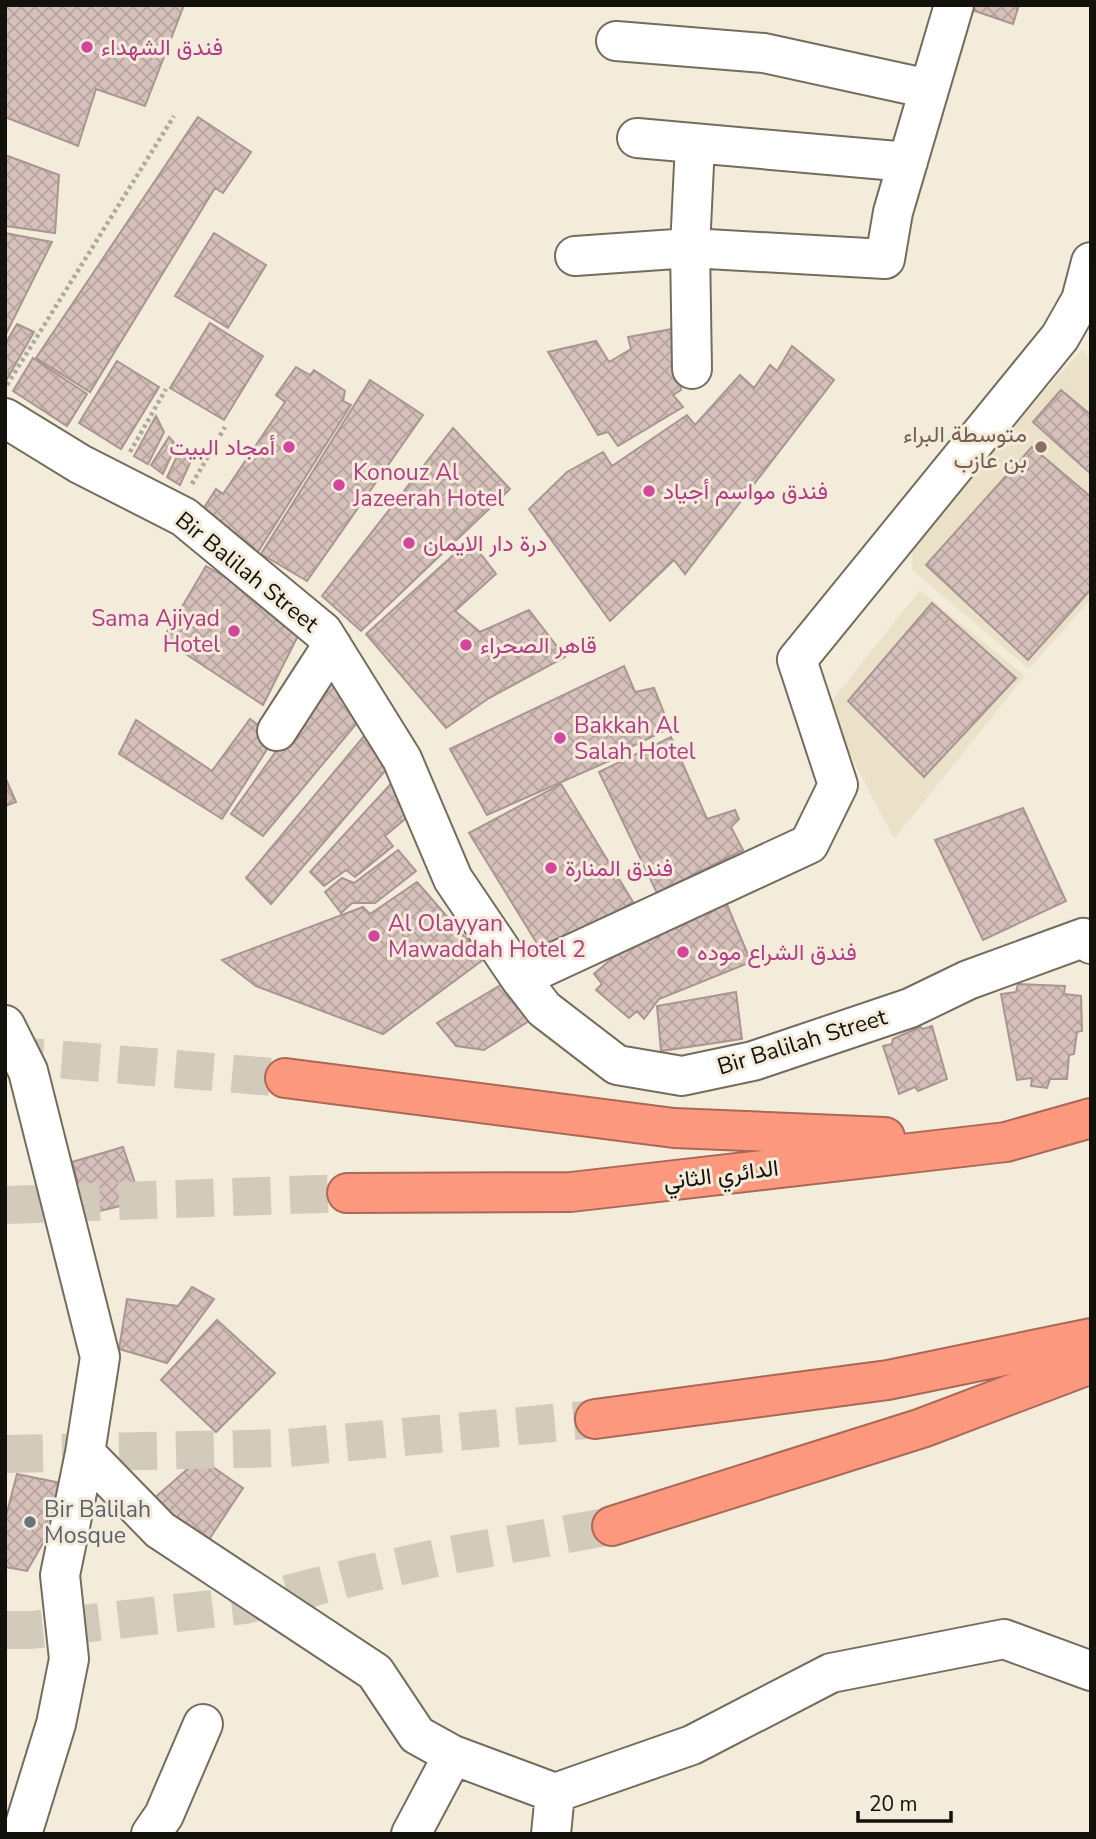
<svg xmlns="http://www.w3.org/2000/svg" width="1096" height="1839" font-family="'Nunito Sans',Vazirmatn,sans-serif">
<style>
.built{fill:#ebe0c8}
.building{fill:url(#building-cross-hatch);stroke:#a99591;stroke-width:2}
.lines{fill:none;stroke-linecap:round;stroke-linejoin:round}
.highway-tunnel{stroke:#d2cbbc;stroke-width:38;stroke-dasharray:38 19;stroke-linecap:butt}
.minor-casing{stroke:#746d5e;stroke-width:42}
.highway-casing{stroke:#aa6956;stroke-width:42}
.path{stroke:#b0a99c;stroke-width:4.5;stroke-dasharray:3.5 3.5;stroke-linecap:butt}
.minor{stroke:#fff;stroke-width:38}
.highway{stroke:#fc987e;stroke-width:38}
.hotel-dot{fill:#d1479c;stroke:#f4ecdb;stroke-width:2.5}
.education-dot{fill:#8d6e63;stroke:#f4ecdb;stroke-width:2.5}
.worship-dot{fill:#6b7280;stroke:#f4ecdb;stroke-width:2.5}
.labels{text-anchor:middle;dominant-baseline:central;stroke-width:6;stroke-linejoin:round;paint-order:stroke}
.hotel-label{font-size:23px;fill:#b23c85;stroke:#f4ecdb;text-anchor:start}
.education-label{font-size:23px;fill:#785e54;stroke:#f4ecdb;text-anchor:end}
.street-label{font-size:23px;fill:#13110b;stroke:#f4ecdb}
.worship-label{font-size:23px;fill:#5b616d;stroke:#f4ecdb;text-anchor:start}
</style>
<defs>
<pattern id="building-cross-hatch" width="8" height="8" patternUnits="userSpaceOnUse" patternTransform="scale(1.75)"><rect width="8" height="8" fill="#d5c0bb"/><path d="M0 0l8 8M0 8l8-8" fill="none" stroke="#b6a49f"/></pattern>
</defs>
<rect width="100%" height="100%" fill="#f4ecdb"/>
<path class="built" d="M1083 349 1091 362V599L1029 669 912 570 913 531Z
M920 590 1025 676 894 839 826 708Z"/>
<path class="building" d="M5 5H184L145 106 96 89 78 146 5 117Z
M963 5H1019L1013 24 963 7Z
M198 117 251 152 223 193 215 188 90 392 36 358Z
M5 155 59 175 55 233 5 226Z
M5 233 52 242 5 336Z
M214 233 266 265 228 328 175 296Z
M210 323 263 356 224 420 170 388Z
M17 324 34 332 7 379 5 378V344Z
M672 329 681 390 673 395 683 407 618 446 608 432 598 435 548 352 596 341 609 362 631 349 628 337Z
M792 346 834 380 685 574 674 560 610 621 529 509 567 472 603 452 612 466 687 415 695 425 740 375 754 388 770 365 777 371Z
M33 358 87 394 67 426 13 391Z
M117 361 159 387 121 449 79 423Z
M296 367 310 375 314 370 345 391 343 401 351 405 256 555 200 514 216 489 223 494 285 402 276 395Z
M370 380 423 415 307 581 261 554Z
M1061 390 1091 415V474L1033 422Z
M156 416 164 432 148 464 134 456Z
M453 428 510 489 361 631 322 596Z
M169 437 176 445 163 474 151 465Z
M1032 447 1091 497V589L1028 660 926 565Z
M179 452 190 463 180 485 167 477Z
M470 540 496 574 455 611 480 632 529 610 565 657 489 698 446 728 366 634Z
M206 566 304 624 263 705 163 639Z
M932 603 1016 678 924 777 848 701Z
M624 666 635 692 654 688 670 728 606 759 609 761 487 815 450 749Z
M332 673 366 712 263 836 231 814Z
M250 719 275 737 222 819 119 754 136 720 212 771Z
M364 736 390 765 271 904 246 878Z
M671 737 707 819 735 810 739 819 731 827 743 850 657 893 599 772Z
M5 777 16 802 5 806Z
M397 777 418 808 385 836 393 846 355 877 346 870 324 886 310 872Z
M561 784 633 902 544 955 469 833Z
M1023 808 1066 901 983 940 935 840Z
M398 850 416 871 375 903H352L341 913 325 892 342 878 354 883Z
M417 882 484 959 383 1034 256 986 222 960 363 907 370 914Z
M725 900 751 962 659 999 644 1019 637 1011 629 1018 596 990 602 984 594 974 632 941Z
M504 983 532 1019 484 1050 456 1046 437 1023Z
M1018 984 1065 986 1064 994 1081 996 1082 1031 1077 1032 1074 1054 1069 1055 1067 1079H1050L1047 1088 1031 1086 1032 1078 1017 1080 1001 994 1016 992Z
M736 992 742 1039 661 1051 657 1006Z
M932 1026 947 1079 918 1091 915 1087 899 1094 883 1046 892 1044 893 1039 920 1027 923 1029Z
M123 1147 141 1201 87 1214 72 1162Z
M192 1287 214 1299 167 1363 119 1349 127 1299 178 1306Z
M217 1320 275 1373 216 1432 161 1380Z
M200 1458 243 1488 204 1547 150 1502Z
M17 1474 61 1483 54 1524 27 1571 5 1567V1520Z"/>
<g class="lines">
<path class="highway-tunnel" d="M5 1055 285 1078
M5 1205 347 1193
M5 1454 287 1448 595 1419
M5 1630H31L245 1605 357 1576 445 1556 612 1526"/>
<defs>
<path id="minor" d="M616 41 764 53 929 89
M637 138 908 162
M575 256 690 248 885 259 893 212 954 5
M692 369 690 248 695 144
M5 418 80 464 184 517 323 632 402 759 453 879 520 978 544 1009 617 1065 682 1076 753 1061 910 1008 968 980 1083 938 1091 944
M277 731 332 646
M520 978 809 844 838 785 797 660 1060 337 1081 300 1091 262
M5 1025 28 1071 100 1357 85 1453 160 1530 375 1672 417 1735 453 1755 555 1793 692 1745 831 1673 1004 1639 1091 1671
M22 1834 56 1724 69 1659 60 1575 85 1453
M151 1834 164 1815 203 1724
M411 1834 453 1755
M551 1834 555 1793"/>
<path id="highway" d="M285 1078 674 1128 885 1137
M347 1193 571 1192 1006 1142 1091 1118
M595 1419 888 1380 1091 1338
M612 1526 922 1428 1091 1364"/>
</defs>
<use href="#minor" class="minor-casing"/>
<use href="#highway" class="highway-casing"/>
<path class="path" d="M7 385 174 116
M130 452 166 389
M192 484 225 427"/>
<use href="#minor" class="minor"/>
<use href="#highway" class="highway"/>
</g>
<g class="hotel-dot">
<circle cx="87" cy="47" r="7"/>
<circle cx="289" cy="447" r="7"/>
<circle cx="339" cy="485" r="7"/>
<circle cx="649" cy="491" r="7"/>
<circle cx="409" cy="543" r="7"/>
<circle cx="234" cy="631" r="7"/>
<circle cx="466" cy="645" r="7"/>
<circle cx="560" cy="738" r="7"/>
<circle cx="551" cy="868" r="7"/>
<circle cx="374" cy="936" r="7"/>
<circle cx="683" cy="952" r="7"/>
</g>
<circle class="education-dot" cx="1041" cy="447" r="7"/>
<circle class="worship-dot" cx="30" cy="1522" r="7"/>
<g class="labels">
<g class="hotel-label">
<text x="101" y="47">فندق الشهداء</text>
<text x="275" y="447" text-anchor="end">أمجاد البيت</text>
<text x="353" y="472">Konouz Al<tspan x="353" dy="26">Jazeerah Hotel</tspan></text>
<text x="663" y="491">فندق مواسم أجياد</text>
<text x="423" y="543">درة دار الايمان</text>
<text x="220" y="618" text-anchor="end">Sama Ajiyad<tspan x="220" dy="26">Hotel</tspan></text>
<text x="480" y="645">قاهر الصحراء</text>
<text x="574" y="725">Bakkah Al<tspan x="574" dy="26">Salah Hotel</tspan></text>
<text x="565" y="868">فندق المنارة</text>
<text x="388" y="923">Al Olayyan<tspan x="388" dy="26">Mawaddah Hotel 2</tspan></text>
<text x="697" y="952">فندق الشراع موده</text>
</g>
<g class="education-label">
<text x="1027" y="434">متوسطة البراء<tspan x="1027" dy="26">بن عازب</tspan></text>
</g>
<g class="street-label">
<text transform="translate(247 572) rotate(39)">Bir Balilah Street</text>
<text transform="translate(802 1042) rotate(-17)">Bir Balilah Street</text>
<text transform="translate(721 1175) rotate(-7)">الدائري الثاني</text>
</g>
<g class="worship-label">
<text x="44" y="1509">Bir Balilah<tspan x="44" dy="26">Mosque</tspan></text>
</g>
</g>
<rect width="1096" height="1839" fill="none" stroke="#13110b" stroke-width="14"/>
<path d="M858 1811v10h93v-10" fill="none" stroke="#13110b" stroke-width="3.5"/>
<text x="869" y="1811" font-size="21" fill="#13110b" stroke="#f4ecdb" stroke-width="5" paint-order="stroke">20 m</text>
</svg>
